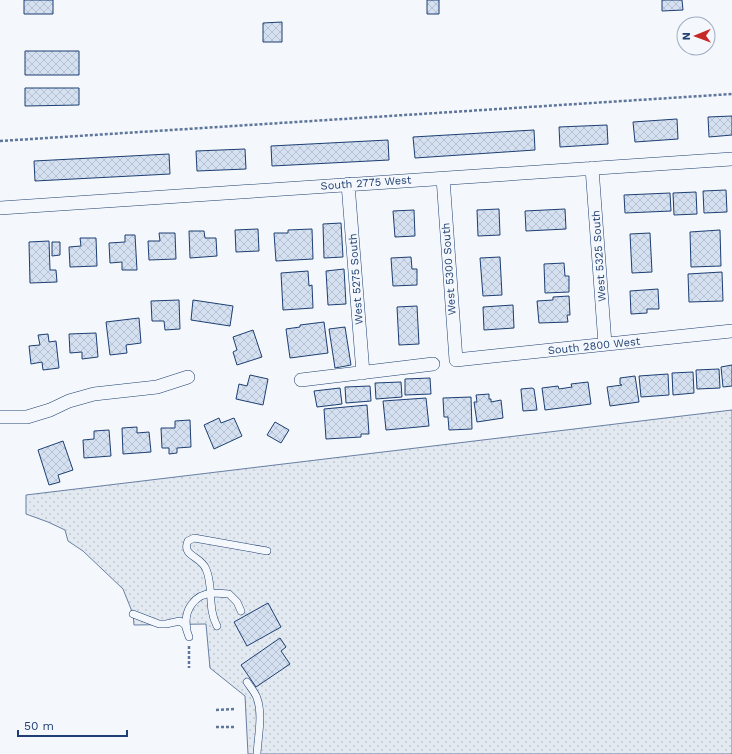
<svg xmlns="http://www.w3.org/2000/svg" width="732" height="754" font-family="'Work Sans',sans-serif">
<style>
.green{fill:url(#green-dots);stroke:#687fa3}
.building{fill:url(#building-cross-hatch);stroke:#1d3f73}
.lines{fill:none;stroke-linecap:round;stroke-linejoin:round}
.service-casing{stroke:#1d3f73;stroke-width:8}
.minor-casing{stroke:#1d3f73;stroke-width:14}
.path{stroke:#5e769c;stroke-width:2.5;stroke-dasharray:3 2;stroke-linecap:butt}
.service{stroke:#f4f7fb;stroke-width:7}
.minor{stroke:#f4f7fb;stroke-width:13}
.labels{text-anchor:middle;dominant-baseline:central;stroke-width:3;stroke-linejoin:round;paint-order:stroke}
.street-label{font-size:11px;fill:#1d3f73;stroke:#f4f7fb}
</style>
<defs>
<pattern id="green-dots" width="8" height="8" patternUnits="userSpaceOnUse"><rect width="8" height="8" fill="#e3e9f0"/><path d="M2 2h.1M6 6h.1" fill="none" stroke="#c2c9d1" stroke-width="1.8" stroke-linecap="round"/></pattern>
<pattern id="building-cross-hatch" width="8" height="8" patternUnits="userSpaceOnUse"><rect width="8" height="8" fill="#d5e0f0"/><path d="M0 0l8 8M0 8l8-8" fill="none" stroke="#b6c1d1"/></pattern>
</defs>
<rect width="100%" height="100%" fill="#f4f7fb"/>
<path class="green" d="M732 410V754H248L245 696 210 668 206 624 134 625 133 614 123 589 83 551 68 541 65 530 48 522 26 514V495Z"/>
<path class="building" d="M24 0H53V14H24Z
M427 0H439V14H427Z
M662 0H682L683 10 662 11Z
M282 22V42H263V23Z
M25 51H79V75H25Z
M25 88H79V105L25 106Z
M732 116V135L709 137 708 117Z
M677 119 678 139 635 142 633 122Z
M607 125 608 144 560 147 559 127Z
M534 130 535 150 415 158 413 137Z
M388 140 389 160 272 166 271 146Z
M245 149 246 169 197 171 196 151Z
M169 154 170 174 35 181 34 161Z
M726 190 727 212 704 213 703 191Z
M696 192 697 214 674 215 673 193Z
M670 193 671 211 625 213 624 195Z
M499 209 500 235 478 236 477 210Z
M565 209 566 229 526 231 525 211Z
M414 210 415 236 395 237 393 211Z
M341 223 343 257 324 258 323 224Z
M258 229 259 251 236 252 235 230Z
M312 229 313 259 276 261 274 233H288V230Z
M720 230 721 266 691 267 690 232Z
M189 231H204L205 238H216L217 256 190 258Z
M159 233H175L176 259 149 260 148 241H160Z
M650 233 652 272 632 273 630 234Z
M125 235H135L137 270H122V262L110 263 109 243 125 242Z
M80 238H96L97 266 70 267 69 247 81 246Z
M49 241 50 270H56L57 282 30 283 29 242Z
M52 242H60V255L52 256Z
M411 257 412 269H417V285L393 286 391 258Z
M500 257 502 295 483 296 480 258Z
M564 263 565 276H569V292L545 293 544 264Z
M344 269 346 304 328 305 326 271Z
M308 271 309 286 312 285 313 308 283 310 281 273Z
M722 272 723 301 689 302 688 274Z
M658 289 659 309H647V313L631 314 630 291Z
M569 296 570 315H567L568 322 539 323 537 301 553 300V297Z
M179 300 180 329 165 330 164 321H152L151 301Z
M193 300 233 306 230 326 191 320Z
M513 305 514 328 484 330 483 307Z
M417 306 419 344 399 345 397 307Z
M139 318 141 343 126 345 127 353 110 355 106 322Z
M324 322 328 353 290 358 286 329 300 327V325Z
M345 327 351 365 335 368 329 329Z
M253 330 262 357 237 365 233 352 237 350 233 337Z
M96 333 98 357 82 359V352L70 353 69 334Z
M48 334 49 342 56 341 59 368 43 370 42 362 31 364 29 346 40 345 38 335Z
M732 365V386L723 387 721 367Z
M719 369 720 388 697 389 696 370Z
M693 372 694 393 673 395 672 373Z
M668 374 669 395 641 397 639 376Z
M250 375 268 379 263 405 236 399 239 384 247 386Z
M635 376 639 402 610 406 607 387 622 385 620 384V378Z
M430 378 431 394 405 395V379Z
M401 382 402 397 376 399 375 383Z
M588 382 591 404 545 410 542 388 558 386 559 389 572 387 571 384Z
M370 386 371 401 346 403 345 387Z
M340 388 342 404 317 407 314 391Z
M532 388 534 389 537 410 523 411 521 390V389Z
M489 394V399H491V402L501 400 503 418 477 422 474 402H477L476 395Z
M471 397 472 429 449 430 448 417H444L443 398Z
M426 398 429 426 386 430 383 401Z
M367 405 369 434H361V437L326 439 324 409Z
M219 418 221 423 234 418 242 436 214 449 204 425Z
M190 420 191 447 177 448V453L169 454V448H162L161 428H175V421Z
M275 422 289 430 281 443 267 435Z
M137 427V433L149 432 151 452 123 454 122 428Z
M109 430 111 456 84 458 83 440 94 439V431Z
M63 441 73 470 58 475 60 482 49 485 38 450Z
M268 603 281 627 247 646 234 622Z
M280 638 286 647 281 651 290 664 256 687 241 665Z"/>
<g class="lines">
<defs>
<path id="service" d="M133 614 159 624H166L180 621 185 625 189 637
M217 626C207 608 214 587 206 569 201 556 181 556 188 541L194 538 267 551
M187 629C183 611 194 594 213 593 219 593 224 594 229 594L237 602 241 611
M247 682C250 687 255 692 257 698 263 715 258 736 257 754"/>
<path id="minor" d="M592 168 605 344
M443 178 456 360 732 331
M348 184 363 373
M0 208 732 159
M301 380 433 364
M0 417H27L50 410 69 401 94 394 157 387 188 377"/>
</defs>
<use href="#service" class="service-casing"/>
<use href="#minor" class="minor-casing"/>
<path class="path" d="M0 141 732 94
M189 646V668
M216 710 234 709
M216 727H234"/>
<use href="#service" class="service"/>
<use href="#minor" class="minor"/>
</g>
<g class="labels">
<g class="street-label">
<text transform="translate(366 183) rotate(-4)">South 2775 West</text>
<text transform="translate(599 256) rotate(-94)">West 5325 South</text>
<text transform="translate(449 269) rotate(-94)">West 5300 South</text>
<text transform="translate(356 279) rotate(-94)">West 5275 South</text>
<text transform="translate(594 346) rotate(-6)">South 2800 West</text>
</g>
</g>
<g transform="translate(696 36) rotate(269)"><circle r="19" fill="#f4f7fb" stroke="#9eadc5"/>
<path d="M0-3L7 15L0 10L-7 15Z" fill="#c62828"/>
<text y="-6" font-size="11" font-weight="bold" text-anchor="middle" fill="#1d3f73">N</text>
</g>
<path d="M18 730v6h109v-6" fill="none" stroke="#1d3f73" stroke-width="2"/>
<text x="24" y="730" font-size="12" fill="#1d3f73" stroke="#f4f7fb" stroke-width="3" paint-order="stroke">50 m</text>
</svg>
